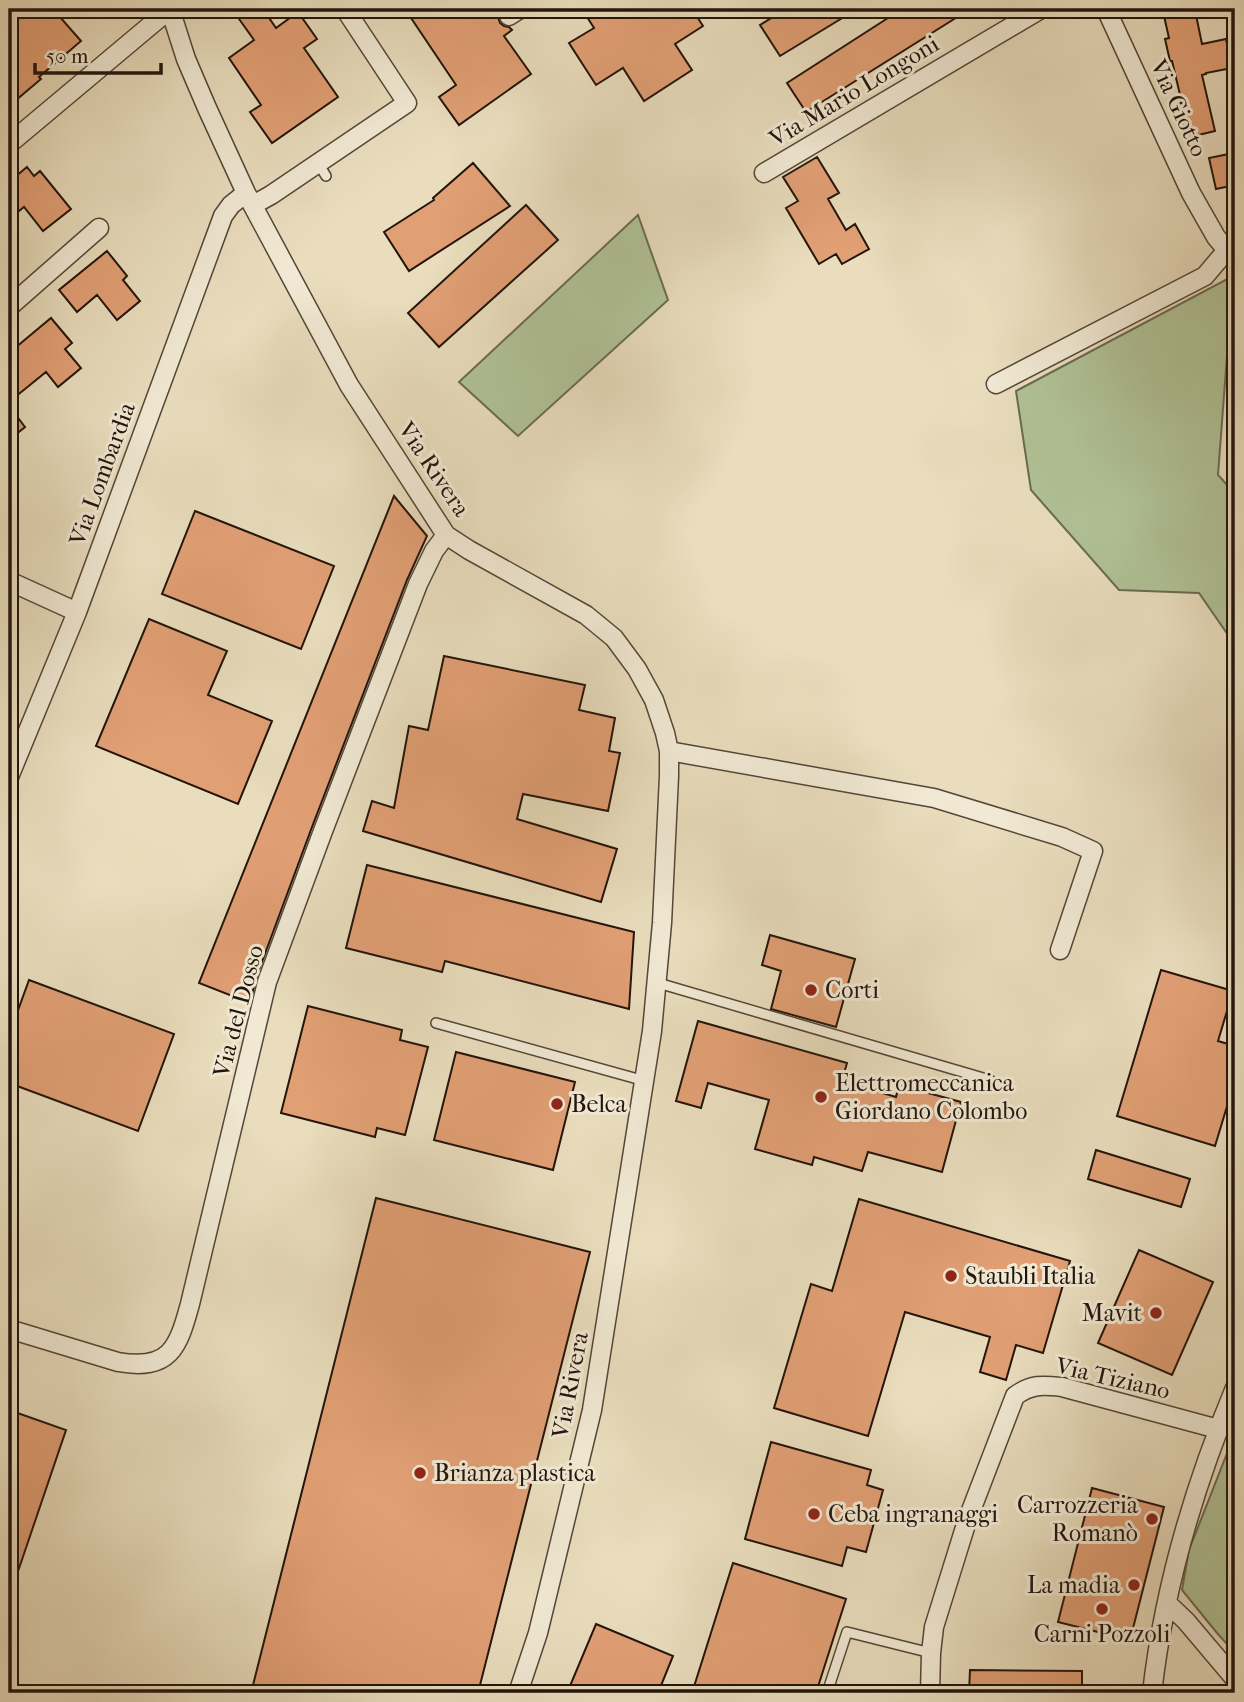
<svg xmlns="http://www.w3.org/2000/svg" width="1244" height="1702" font-family="'IM FELL French Canon',serif">
<style>
.green{fill:#b0c296;stroke:#696b51;stroke-width:2}
.building{fill:#e19f74;stroke:#22140c;stroke-width:2}
.lines{fill:none;stroke-linecap:round;stroke-linejoin:round}
.lane-casing{stroke:#544638;stroke-width:12}
.street-casing{stroke:#544638;stroke-width:21}
.lane{stroke:#f1e9d4;stroke-width:9}
.street{stroke:#f1e9d4;stroke-width:18}
.poi-dot{fill:#8f2418;stroke:#f1e9d4;stroke-width:2.5}
.labels{text-anchor:middle;dominant-baseline:central;stroke-width:6;stroke-linejoin:round;paint-order:stroke}
.street-label{font-size:24px;fill:#22140c;stroke:#f1e9d4}
.poi-label{font-size:24px;fill:#22140c;stroke:#f1e9d4;text-anchor:start}
</style>
<rect width="100%" height="100%" fill="#e9ddbd"/>
<filter id="stains"><feTurbulence type="fractalNoise" baseFrequency=".00286" numOctaves="4"/><feColorMatrix values="0 0 0 0 .2 0 0 0 0 .09 0 0 0 0 .02 0 0 0 .5 -.17"/></filter>
<radialGradient id="worn" r=".72"><stop offset=".6" stop-color="#630" stop-opacity="0"/><stop offset="1" stop-color="#630" stop-opacity=".3"/></radialGradient>
<path class="green" d="M638 215 668 300 518 436 459 382Z
M1233 276 1218 475 1229 487 1235 488V645L1199 593 1119 590 1031 490 1016 391Z
M1235 1433V1653L1217 1633 1182 1590 1189 1550Z"/>
<path class="building" d="M9 9H53L81 41 39 77 41 79 9 106Z
M232 9H263L276 28 298 12 317 39 304 48 338 97 272 143 250 112 261 105 229 58 254 40Z
M405 9H496L499 12 498 17 500 23 504 26 509 27 512 30 504 36 531 74 459 125 439 97 456 85Z
M582 9H633L637 15 646 9H692L703 26 675 44 692 70 644 101 623 68 596 85 569 43 594 28Z
M786 9H857L780 56 760 25Z
M902 9H970L806 112 787 83Z
M1195 10 1202 44 1226 39 1232 68 1206 73V74L1202 75 1215 131 1186 138 1178 104 1182 103 1172 61H1170L1165 39 1169 38 1164 16Z
M1229 154 1231 161 1235 160V185L1216 189 1209 158Z
M817 157 839 193 828 199 846 230 855 224 869 249 842 264 836 254 819 264 786 208 798 201 783 177Z
M473 163 510 206 409 271 384 232 434 200 433 198Z
M27 167 34 176 40 171 71 209 43 231 24 207 9 219V182Z
M526 205 558 240 439 347 408 313Z
M107 251 127 276 123 280 140 301 117 320 97 295 77 312 59 290Z
M51 318 72 343 65 349 81 368 58 387 46 372 9 402V353Z
M9 406 25 427 9 440Z
M394 496 427 536 407 580 312 827 256 978 250 1003 199 983Z
M195 511 334 566 301 649 162 594Z
M149 619 227 651 208 695 272 721 238 804 96 746Z
M444 656 585 685 579 710 615 718 609 751 620 753 608 811 523 794 517 819 617 849 601 902 363 831 372 801 394 808 409 726 428 730Z
M367 865 634 932 629 1009 445 961 442 972 346 948Z
M770 935 855 959 836 1027 771 1009 781 971 762 965Z
M1161 970 1233 991 1218 1041 1235 1046V1080L1215 1146 1117 1116Z
M29 980 174 1034 138 1131 9 1083V1035Z
M308 1006 402 1030 400 1040 428 1047 405 1135 377 1128 375 1137 281 1113Z
M698 1021 847 1063 842 1081 896 1097 899 1085 961 1102 942 1172 868 1152 862 1171 814 1157 812 1165 755 1149 769 1100 708 1083 701 1108 676 1101Z
M456 1052 575 1082 553 1170 434 1140Z
M1096 1150 1190 1179 1181 1207 1088 1179Z
M376 1198 590 1252 478 1693H251Z
M859 1199 1070 1261 1043 1353 1016 1345 1006 1380 980 1372 990 1337 905 1312 868 1436 774 1408 811 1284 832 1291Z
M1139 1250 1213 1282 1172 1375 1098 1343Z
M9 1410 66 1430 11 1592H9Z
M771 1442 871 1470 867 1485 883 1490 866 1552 847 1547 842 1566 745 1539Z
M1092 1488 1164 1507 1130 1640 1058 1622Z
M733 1563 846 1599 816 1693H692Z
M596 1624 673 1656 658 1693H567Z
M970 1670 1082 1671V1693H969Z"/>
<g class="lines">
<defs>
<path id="lane" d="M318 163 326 176
M658 983 990 1080
M436 1023 645 1081
M827 1693 847 1632 931 1653"/>
<path id="street" d="M170 9 186 59 207 108 246 193 349 385 446 535 469 550 586 615 614 638 637 669 654 700 665 733 669 751V776L662 923 652 1031 592 1410 538 1633 518 1693
M1106 9 1191 193 1216 237 1235 260
M509 16 520 9
M9 144 170 9
M764 173 1041 9
M253 205 271 195 407 103 345 9
M9 307 99 228
M996 384 1205 276 1227 250
M9 581 77 612
M669 751 934 798 1062 837 1093 851 1060 950
M9 777 77 612 223 216 231 205 246 193
M9 1329 118 1362C170 1371 178 1348 190 1304L267 982 323 831 418 584 434 551 446 535
M1167 1603 1186 1621 1235 1679
M930 1693 931 1653 934 1627 967 1521 1015 1396C1031 1384 1042 1385 1062 1387L1218 1429
M1152 1693C1164 1587 1194 1486 1235 1388"/>
</defs>
<use href="#lane" class="lane-casing"/>
<use href="#street" class="street-casing"/>
<use href="#lane" class="lane"/>
<use href="#street" class="street"/>
</g>
<g class="poi-dot">
<circle cx="811" cy="990" r="7"/>
<circle cx="821" cy="1097" r="7"/>
<circle cx="557" cy="1104" r="7"/>
<circle cx="951" cy="1276" r="7"/>
<circle cx="1156" cy="1313" r="7"/>
<circle cx="420" cy="1473" r="7"/>
<circle cx="814" cy="1514" r="7"/>
<circle cx="1152" cy="1519" r="7"/>
<circle cx="1134" cy="1585" r="7"/>
<circle cx="1102" cy="1609" r="7"/>
</g>
<g class="labels">
<g class="street-label">
<text transform="translate(854 91) rotate(-31)">Via Mario Longoni</text>
<text transform="translate(1179 108) rotate(65)">Via Giotto</text>
<text transform="translate(434 469) rotate(56)">Via Rivera</text>
<text transform="translate(102 474) rotate(-70)">Via Lombardia</text>
<text transform="translate(238 1011) rotate(-75)">Via del Dosso</text>
<text transform="translate(1113 1378) rotate(13)">Via Tiziano</text>
<text transform="translate(570 1385) rotate(-79)">Via Rivera</text>
</g>
<g class="poi-label">
<text x="825" y="990">Corti</text>
<text x="835" y="1083">Elettromeccanica<tspan x="835" dy="28">Giordano Colombo</tspan></text>
<text x="571" y="1104">Belca</text>
<text x="965" y="1276">Staubli Italia</text>
<text x="1142" y="1313" text-anchor="end">Mavit</text>
<text x="434" y="1473">Brianza plastica</text>
<text x="1138" y="1505" text-anchor="end">Carrozzeria<tspan x="1138" dy="28">Romanò</tspan></text>
<text x="828" y="1514">Ceba ingranaggi</text>
<text x="1120" y="1585" text-anchor="end">La madia</text>
<text x="1102" y="1634" text-anchor="middle">Carni Pozzoli</text>
</g>
</g>
<rect width="1244" height="1702" fill="none" stroke="#e9ddbd" stroke-width="35"/>
<rect x="10" y="10" width="1223" height="1681" fill="none" stroke="#22140c" stroke-width="3.5"/>
<rect x="18" y="18" width="1209" height="1667" fill="none" stroke="#22140c" stroke-width="2"/>
<path d="M35 63v10h126v-10" fill="none" stroke="#22140c" stroke-width="3.5"/>
<text x="46" y="63" font-size="21" fill="#22140c" stroke="#f1e9d4" stroke-width="5" paint-order="stroke">50 m</text>
<rect width="100%" height="100%" filter="url(#stains)"/>
<rect width="100%" height="100%" fill="url(#worn)"/>
</svg>
